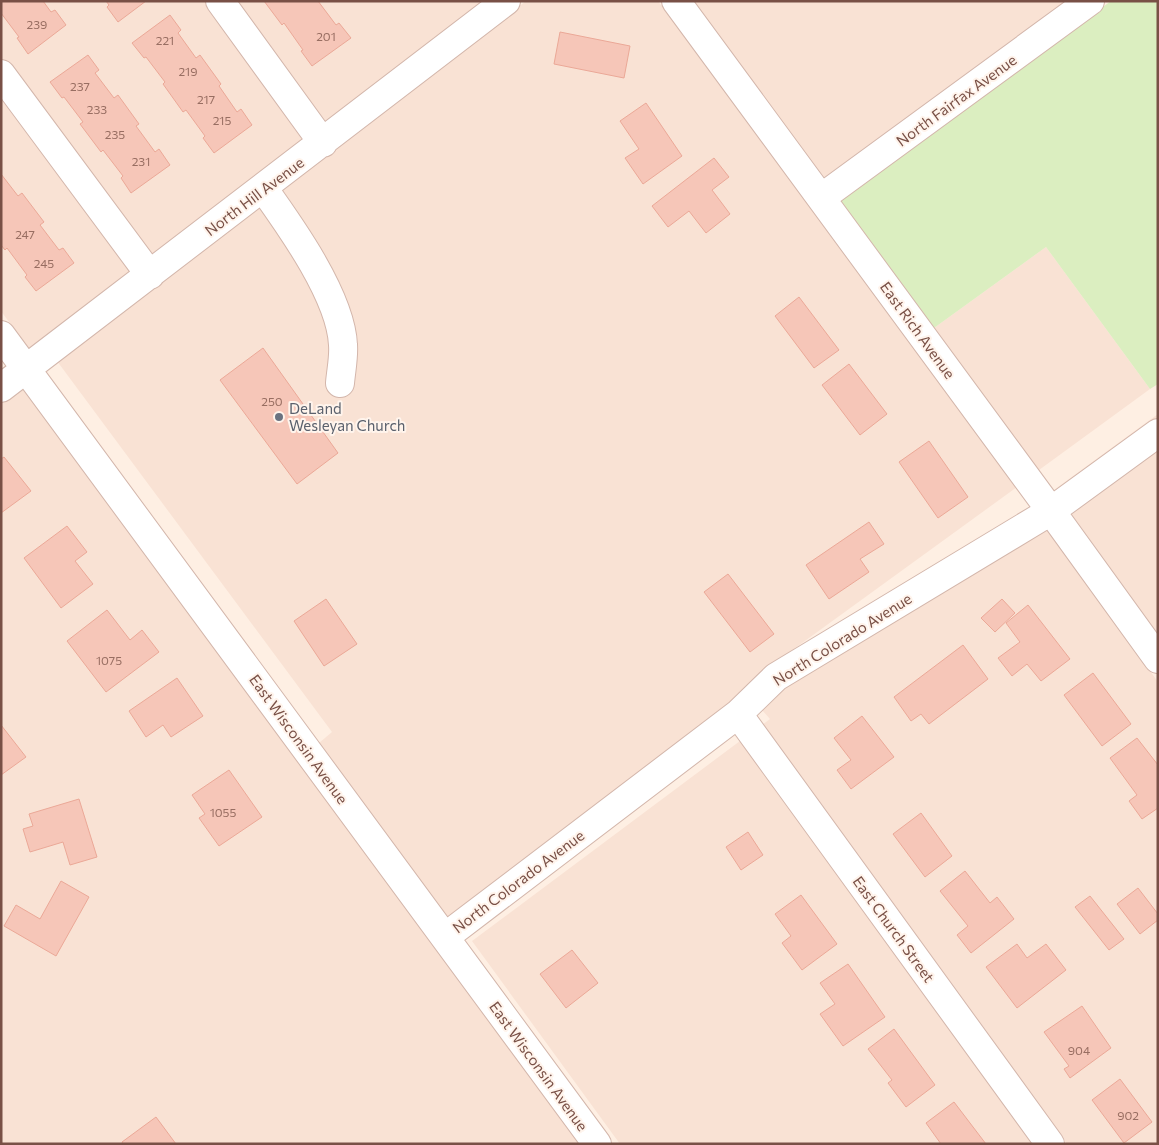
<svg xmlns="http://www.w3.org/2000/svg" width="1159" height="1145" font-family="Commissioner,sans-serif">
<style>
.residential{fill:#f9e2d4}
.green{fill:#dbeec0}
.building{fill:#f6c6b8;stroke:#eba897}
.lines{fill:none;stroke-linecap:round;stroke-linejoin:round}
.minor-casing{stroke:#d3b6ab;stroke-width:30}
.minor{stroke:#fff;stroke-width:28}
.worship-dot{fill:#6b7280;stroke:#fff4ec;stroke-width:2}
.labels{text-anchor:middle;dominant-baseline:central;stroke-width:4;stroke-linejoin:round;paint-order:stroke}
.number-label{font-size:12px;fill:#986e62}
.street-label{font-size:15px;fill:#795046;stroke:#fff4ec}
.worship-label{font-size:15px;fill:#5b616d;stroke:#fff4ec;text-anchor:start}
</style>
<rect width="100%" height="100%" fill="#feefe3"/>
<path class="residential" d="M1 1H485L30 351 1 311Z
M526 1H658L1017 487 769 667 730 705 448 919 319 743 332 732 57 361Z
M693 1H1070L825 180Z
M1046 247 1150 389 1039 470 934 328Z
M23 388 579 1144H1V404Z
M1158 414V634L1054 490Z
M1031 506 1158 682V1144H1067L762 725 770 719 761 709 784 686Z
M740 741 1033 1144H620L472 941Z"/>
<path class="green" d="M1111 1H1158V384L1150 389 1046 247 934 328 840 200Z"/>
<path class="building" d="M1 1H43L51 12 55 10 66 25 28 54 17 38 19 37 1 13Z
M106 1H146L118 22 107 7 109 5Z
M264 1H318L336 25 339 23 351 38 312 66 301 51 303 50 284 23 282 25Z
M170 15 181 30 178 33 196 58 200 55 221 84 219 86 237 112 241 109 252 125 214 153 203 138 205 136 186 110 183 112 163 84 165 82 146 57 144 58 132 43Z
M560 32 630 46 624 78 554 64Z
M88 55 99 70 95 73 114 98 118 95 139 124 136 126 155 152 159 149 170 165 131 193 121 178 123 176 103 150 101 152 80 124 83 122 64 97 62 98 50 82Z
M646 103 682 156 643 184 625 158 639 149 620 121Z
M714 158 729 177 712 190 730 214 706 233 689 211 668 227 652 206Z
M1 174 18 196 22 193 44 222 40 225 59 250 63 248 74 263 36 291 25 277 27 275 7 248 5 250 1 245Z
M799 297 839 350 814 368 775 316Z
M263 348 338 453 297 484 220 380Z
M849 364 887 414 860 435 822 385Z
M929 441 968 497 938 518 899 462Z
M4 457 31 491 1 513V459Z
M869 522 884 544 860 559 869 572 829 599 806 565Z
M67 526 87 552 75 561 93 584 61 608 24 558Z
M728 574 774 634 750 652 704 592Z
M326 599 357 644 324 666 294 621Z
M1002 599 1015 613 995 632 981 618Z
M1028 605 1070 659 1041 681 1027 664 1012 676 998 658 1020 642 1006 623Z
M107 610 130 640 142 630 159 652 106 692 67 641Z
M963 645 988 679 929 724 921 714 911 721 894 697Z
M1093 673 1131 724 1102 746 1064 695Z
M177 678 203 716 171 737 163 725 146 737 129 711Z
M862 716 894 757 851 789 837 770 851 760 834 738Z
M1 725 26 757 1 775Z
M1137 738 1158 765V808L1142 819 1129 801 1137 795 1110 758Z
M229 770 262 817 219 846 199 818 205 814 192 795Z
M79 799 97 857 70 865 63 842 30 852 23 829 33 826 29 814Z
M921 813 952 856 925 877 893 834Z
M748 832 763 855 741 870 726 847Z
M965 871 990 903 997 897 1014 919 971 953 957 935 968 926 940 891Z
M61 881 89 897 56 956 4 926 16 905 40 919Z
M1138 888 1158 914V920L1140 934 1117 904Z
M801 895 837 944 802 970 782 943 791 936 775 914Z
M1090 896 1124 939 1109 950 1075 907Z
M1017 944 1027 958 1046 944 1066 970 1017 1008 986 967Z
M572 950 598 983 566 1008 540 974Z
M848 964 885 1017 843 1046 820 1014 835 1004 820 983Z
M1082 1006 1111 1048 1070 1078 1064 1069 1069 1066 1044 1032Z
M894 1029 935 1085 906 1107 888 1083 892 1080 868 1049Z
M1120 1079 1152 1122 1124 1143 1092 1100Z
M954 1102 986 1144H941L926 1123Z
M156 1117 176 1144H123L122 1142Z"/>
<g class="lines">
<defs>
<path id="minor" d="M220 1 323 143
M676 1 1051 511 1158 659
M1 74 150 275
M263 188C291 227 341 297 343 345 344 357 341 371 340 383
M821 198 1090 1
M1 335 597 1144
M1 388 506 1
M738 714 1050 1144
M445 937 738 714 776 677 1051 511 1158 433"/>
</defs>
<use href="#minor" class="minor-casing"/>
<use href="#minor" class="minor"/>
</g>
<circle class="worship-dot" cx="279" cy="417" r="5"/>
<g class="labels">
<g class="number-label">
<text x="37" y="24">239</text>
<text x="326" y="36">201</text>
<text x="165" y="40">221</text>
<text x="188" y="71">219</text>
<text x="80" y="86">237</text>
<text x="206" y="99">217</text>
<text x="97" y="109">233</text>
<text x="222" y="120">215</text>
<text x="115" y="134">235</text>
<text x="141" y="161">231</text>
<text x="25" y="234">247</text>
<text x="44" y="263">245</text>
<text x="272" y="401">250</text>
<text x="109" y="660">1075</text>
<text x="223" y="812">1055</text>
<text x="1079" y="1050">904</text>
<text x="1128" y="1115">902</text>
</g>
<g class="street-label">
<text transform="translate(956 100) rotate(-36)">North Fairfax Avenue</text>
<text transform="translate(254 196) rotate(-37)">North Hill Avenue</text>
<text transform="translate(918 330) rotate(54)">East Rich Avenue</text>
<text transform="translate(842 639) rotate(-32)">North Colorado Avenue</text>
<text transform="translate(299 739) rotate(54)">East Wisconsin Avenue</text>
<text transform="translate(518 881) rotate(-37)">North Colorado Avenue</text>
<text transform="translate(894 929) rotate(54)">East Church Street</text>
<text transform="translate(539 1066) rotate(54)">East Wisconsin Avenue</text>
</g>
<g class="worship-label">
<text x="289" y="408">DeLand<tspan x="289" dy="17">Wesleyan Church</tspan></text>
</g>
</g>
<rect width="1159" height="1145" fill="none" stroke="#795046" stroke-width="5"/>
</svg>
